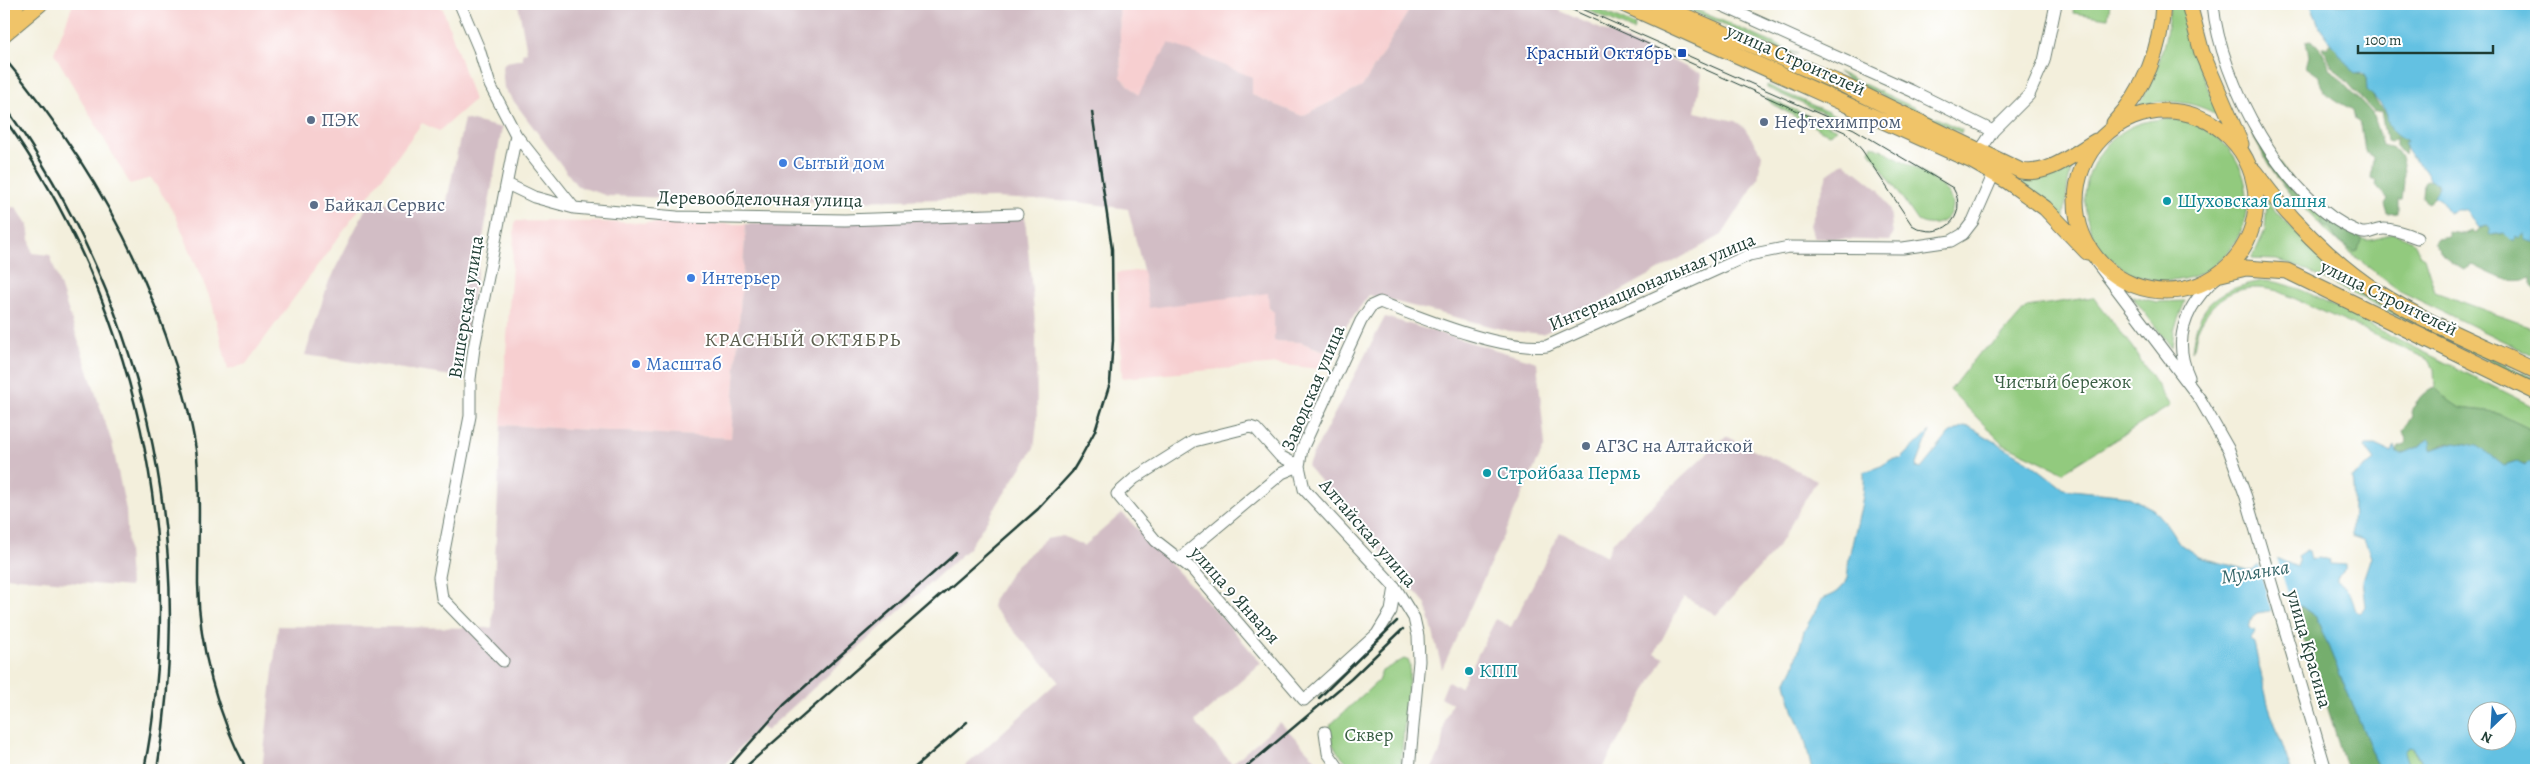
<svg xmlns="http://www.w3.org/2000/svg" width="2540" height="774" font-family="Alegreya,serif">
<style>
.built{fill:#f7cfd0}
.industrial{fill:#d2bdc5}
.green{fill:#92ca7e;stroke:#588459}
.forest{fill:#75ae6d;stroke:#4a7650}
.water{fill:#64c1e2;stroke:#427f8b;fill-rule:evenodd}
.pier{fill:#f3efdc}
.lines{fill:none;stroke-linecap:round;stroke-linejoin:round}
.minor-casing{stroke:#697b6f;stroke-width:13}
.major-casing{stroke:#697b6f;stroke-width:17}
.minor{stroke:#fff;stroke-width:11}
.major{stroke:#f0c469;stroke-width:15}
.tram{stroke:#1f3d34;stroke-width:1}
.rail{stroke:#1f3d34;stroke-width:2.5}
.transit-dot{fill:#1a4fb4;stroke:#fff;stroke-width:2}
.service-dot{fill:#5c6f8a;stroke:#fff;stroke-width:2}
.shop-dot{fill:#3f7fe0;stroke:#fff;stroke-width:2}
.culture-dot{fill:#0f9aa8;stroke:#fff;stroke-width:2}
.labels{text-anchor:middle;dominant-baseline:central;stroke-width:4;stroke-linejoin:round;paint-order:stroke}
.transit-label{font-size:19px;fill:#164399;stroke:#fff;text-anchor:end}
.street-label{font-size:19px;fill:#1f3d34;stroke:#fff}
.service-label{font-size:19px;fill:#4e5e75;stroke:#fff;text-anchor:start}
.shop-label{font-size:19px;fill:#366cbe;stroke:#fff;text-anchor:start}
.culture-label{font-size:19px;fill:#0d838f;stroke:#fff;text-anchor:start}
.park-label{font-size:19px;fill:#3c6046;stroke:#fff}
.neighbourhood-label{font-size:20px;letter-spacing:1px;fill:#5d6050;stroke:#fff}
.water-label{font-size:20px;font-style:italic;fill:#346568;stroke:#fff}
</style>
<rect width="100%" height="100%" fill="#fff"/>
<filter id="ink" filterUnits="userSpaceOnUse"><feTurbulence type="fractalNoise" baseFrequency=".02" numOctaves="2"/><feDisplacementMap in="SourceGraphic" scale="10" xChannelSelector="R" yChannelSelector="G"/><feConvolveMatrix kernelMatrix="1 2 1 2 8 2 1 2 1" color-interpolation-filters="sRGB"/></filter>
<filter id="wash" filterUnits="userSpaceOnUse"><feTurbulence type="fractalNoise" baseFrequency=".0096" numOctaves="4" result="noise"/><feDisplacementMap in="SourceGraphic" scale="20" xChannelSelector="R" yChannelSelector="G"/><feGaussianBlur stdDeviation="1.12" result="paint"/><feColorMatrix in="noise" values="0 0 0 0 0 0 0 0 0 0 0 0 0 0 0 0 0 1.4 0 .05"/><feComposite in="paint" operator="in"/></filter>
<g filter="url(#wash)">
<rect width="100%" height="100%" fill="#f3efdc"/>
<path class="built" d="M73 4H437L443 9 474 100 439 131 422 123 246 364 228 370 212 303 174 212 151 178 130 184 54 53Z
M1119 4H1413L1362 87 1302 116 1252 95H1138L1121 77Z
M515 221 746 224 731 438 501 425Z
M1144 270 1269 293V309L1275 311V341L1300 342 1325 352 1318 369 1277 364 1122 378 1117 273Z"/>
<path class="industrial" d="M518 4H1119L1121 77 1138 95 1169 43 1252 77V95L1302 116 1362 87 1413 4H1544L1702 74 1695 112 1735 121 1744 127 1762 154 1758 179 1722 235 1543 334 1509 331 1369 295 1327 352 1300 342 1274 341V312L1269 308 1268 293 1149 308 1143 270 1128 209 1078 202 995 198 795 202 608 196 577 186 504 88 502 68 506 62 523 59 522 53 527 52Z
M464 119 502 128 459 377 305 355 329 281 370 200 424 210H445Z
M1844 162 1879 190 1890 210 1893 235 1889 241 1814 238 1810 225 1827 175Z
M16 207 28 225 32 253 50 255 112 443 126 510 130 587 4 577V208Z
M1025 217 1036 332 1037 424 1034 448 969 548 766 731 760 726 720 770H262L278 626 492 628 501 425 731 438 746 224Z
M1385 317 1537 362 1545 445 1442 669 1426 604 1307 466Z
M1726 436 1817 480 1777 548 1716 615 1684 597 1655 653 1664 658 1602 770H1431L1441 750 1445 719 1452 703 1441 698 1448 681 1460 688 1467 674 1464 673 1467 666 1471 668 1496 619 1511 627 1560 532 1607 556 1612 543Z
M1122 513 1226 622 1261 663 1195 722 1232 764 1280 722 1317 761 1308 770H961L1059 681 992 607 994 599 1015 566 1046 539 1063 536 1084 546Z"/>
<path class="green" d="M1575 4H1586L1635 26 1633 31Z
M1676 4H1683L1798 54 1782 51Z
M2074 4H2110L2108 18 2073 13Z
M2170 4H2182L2197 60 2219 116C2195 101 2165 98 2138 106 2159 70 2166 45 2170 4Z
M1838 72 1962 130 1961 133 1850 81Z
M1767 85 1846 120 1843 122 1767 88Z
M1766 97 1837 129 1829 134 1822 131 1772 104Z
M2085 200a81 81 0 1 1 162 0a81 81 0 1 1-162 0Z
M2254 138C2280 167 2328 232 2366 240 2375 241 2384 236 2392 233 2406 238 2416 239 2419 254L2424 257 2435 292 2536 329V357L2400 291C2341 248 2289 203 2254 138Z
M1872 145C1890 153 1934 177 1946 191 1963 211 1940 233 1918 221L1870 151Z
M2073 164 2068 183 2064 218 2008 174C2034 184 2051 178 2073 164Z
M2267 202 2302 239 2340 273 2402 315 2536 379V384L2295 265 2277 260 2252 259 2265 230Z
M2263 281C2296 281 2338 309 2368 324 2424 352 2480 380 2536 408V432L2495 412 2460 408 2451 402 2435 388 2434 369 2429 360 2278 291C2242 282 2214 293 2198 329 2195 336 2196 345 2192 351 2197 303 2218 289 2263 281Z
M2132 296 2157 302 2185 301 2174 330 2172 348Z
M2093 297 2132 347 2170 406 2063 472 2002 443 1950 390 1978 354 1999 339 2027 307Z
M1404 659 1409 661 1410 667 1400 770H1355C1344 758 1324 743 1331 724L1378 681 1382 671Z
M2408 747 2412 748 2425 770H2410L2404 752Z"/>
<path class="forest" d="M2311 41 2318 45 2331 69 2372 113 2382 145C2386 147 2390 146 2393 148 2408 157 2404 185 2402 200H2398V213L2388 214 2385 204 2388 199 2376 185 2377 181 2371 179 2373 157 2365 152 2361 125 2355 119 2353 110C2339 102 2320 95 2319 76L2306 67 2309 56 2306 42Z
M2331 43 2358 74 2366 76 2367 90C2373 94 2373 97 2377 103 2380 107 2383 108 2385 112 2394 129 2386 129 2406 140L2404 155 2396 146V138L2391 142 2386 141 2381 111 2374 112 2330 63 2322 47H2328Z
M2251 128 2310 202 2308 208C2292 209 2255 144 2251 128Z
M2436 180C2441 188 2435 200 2427 203L2422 196 2423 183 2426 181Z
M2323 217 2359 236 2361 240 2358 251 2354 252 2338 242 2330 228 2322 226 2320 222Z
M2487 226 2492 229 2490 232 2494 235 2505 233 2511 240H2515L2516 237 2526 233 2530 241 2536 243V292L2532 286V278C2510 286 2492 274 2473 265L2464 270 2450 262 2434 243 2437 239 2449 237V232L2464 234 2471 231 2475 234 2478 229Z
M2435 388 2451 402 2460 408 2495 412 2536 432V473L2532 471 2533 466 2513 463 2504 466C2483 456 2477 439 2449 443 2442 444 2438 449 2431 450L2425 440 2421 446 2402 454 2397 453 2399 446H2404L2407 442 2403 431 2412 416 2411 412C2417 401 2422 391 2435 388Z
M2301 606 2316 617 2380 770H2347L2314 664 2300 631Z"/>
<path class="water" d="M2311 4H2536V236L2534 239 2536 240V243L2525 240V233L2519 239 2516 237 2515 240H2511L2504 233 2491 235 2489 234 2491 229 2487 226 2478 228 2466 210H2456L2448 213 2441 200 2434 196 2439 187 2438 183 2429 180C2427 165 2406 159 2404 143L2407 142 2406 140C2399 137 2390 131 2388 122 2387 118 2387 113 2385 110 2383 107 2370 92 2367 90L2366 76 2362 73 2355 74 2352 71 2319 26Z
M1964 426 1970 427 2028 461 2064 489 2127 496 2153 509 2168 526 2180 544 2199 557 2252 571 2262 562 2276 558 2297 567 2299 561 2297 556 2306 550 2309 551 2311 560 2319 557 2330 560 2329 564 2346 565V568L2336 578V581C2353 591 2350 594 2356 611L2360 613 2366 607 2363 580 2371 556 2364 540 2352 536C2351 524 2356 485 2351 478L2375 460 2365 447 2366 445H2375L2392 453 2395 446 2397 453 2402 454 2421 446 2428 439 2431 440 2432 450 2455 442 2478 446 2504 466 2517 462 2525 466 2528 462H2531L2534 469 2532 471 2536 473V770H2425L2413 748 2408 747 2404 752 2410 770H2380L2316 617 2301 606 2257 613 2252 617 2249 628 2256 631 2250 639 2254 643 2268 704 2291 770H1812L1805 740 1793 710 1786 683 1794 667 1804 631 1822 599C1830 596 1837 594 1842 587 1850 577 1847 569 1849 558 1854 530 1866 501 1864 472L1881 466 1892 459H1901L1930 431 1916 467 1921 469 1949 434ZM2478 712H2508V742H2478Z"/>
<path class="pier" d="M2276 555 2293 610 2272 613 2258 563Z"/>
</g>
<g filter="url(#ink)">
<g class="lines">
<defs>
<path id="minor" d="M460 4 479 49 490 85 516 135 474 348 470 379V416L439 577 442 598 503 661
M1719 4 1912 91 1993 131
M2213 4C2220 81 2284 202 2359 232 2369 236 2374 229 2384 229 2395 229 2407 234 2417 238
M516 135 574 208
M1980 151 1993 131 2029 95 2044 61 2056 4
M507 184 534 197 574 208 677 217 845 220 1017 214
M2097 263 2200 399 2229 450 2246 497 2326 770
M2189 377C2171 338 2187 304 2218 276
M1299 466 1280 456 1256 429 1250 427 1194 441 1135 478 1117 494 1156 541 1192 569 1304 700 1377 634 1391 611 1395 587
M1180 558 1282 473 1299 466
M1325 732 1328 753 1340 770
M1409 770 1419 661 1418 636 1414 618 1395 587 1304 489 1299 466 1302 449 1361 321 1371 306 1380 302C1424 319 1501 351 1547 346L1749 255 1789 247 1903 248 1951 241 1963 234 1973 221 1994 173"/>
<path id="major" d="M1623 4 1972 161 2007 181 2045 208 2087 252
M1657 4 1841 84 2021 171C2049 176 2073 154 2096 141
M2189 4 2202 53 2241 144
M4 15 17 4
M4 34 40 4
M2076 201a90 90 0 1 1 180 0a90 90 0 1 1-180 0Z
M2114 123C2145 89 2161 50 2163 4
M2254 171C2287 216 2331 262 2379 293 2428 324 2484 346 2536 371
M2221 274 2246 268 2287 271 2536 392"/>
</defs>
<use href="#minor" class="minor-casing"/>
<use href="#major" class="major-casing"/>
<use href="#minor" class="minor"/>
<use href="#major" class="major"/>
<path class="tram" d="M1559 4 1847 133 1862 150 1912 225C1940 243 1970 217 1953 188L1854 129 1571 4"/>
<path class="rail" d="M4 58C81 149 141 252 176 366 185 396 193 426 197 457 201 499 198 542 198 584 199 648 217 714 247 770
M4 105C143 302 197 531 157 770
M4 118C137 307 189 543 144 770
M1319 698 1397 621
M726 770 784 705 956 553
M742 770 1038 509 1072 472 1082 455 1095 431 1110 383 1113 340 1112 249 1092 112
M912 770 967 722
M1243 770 1351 679 1403 629"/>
</g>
</g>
<rect class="transit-dot" x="1677" y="48" width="10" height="10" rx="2.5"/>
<g class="service-dot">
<circle cx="311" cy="120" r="5"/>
<circle cx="1764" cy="122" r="5"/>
<circle cx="314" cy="205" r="5"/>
<circle cx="1586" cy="446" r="5"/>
</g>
<g class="shop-dot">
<circle cx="783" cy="163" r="5"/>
<circle cx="691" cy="278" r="5"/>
<circle cx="636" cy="364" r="5"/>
</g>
<g class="culture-dot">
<circle cx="2167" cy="201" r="5"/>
<circle cx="1487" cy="473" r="5"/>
<circle cx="1469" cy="671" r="5"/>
</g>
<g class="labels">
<g class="transit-label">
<text x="1672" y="53">Красный Октябрь</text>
</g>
<g class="street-label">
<text transform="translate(1796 60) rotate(24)">улица Строителей</text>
<text transform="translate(760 199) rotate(1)">Деревообделочная улица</text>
<text transform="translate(1652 282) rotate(-23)">Интернациональная улица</text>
<text transform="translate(2389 298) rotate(26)">улица Строителей</text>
<text transform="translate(466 307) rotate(-81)">Вишерская улица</text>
<text transform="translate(1313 388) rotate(-67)">Заводская улица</text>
<text transform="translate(1368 533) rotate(49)">Алтайская улица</text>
<text transform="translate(1235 595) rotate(48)">улица 9 Января</text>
<text transform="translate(2309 649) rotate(74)">улица Красина</text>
</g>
<g class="service-label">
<text x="321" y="120">ПЭК</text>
<text x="1774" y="122">Нефтехимпром</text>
<text x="324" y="205">Байкал Сервис</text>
<text x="1596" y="446">АГЗС на Алтайской</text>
</g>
<g class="shop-label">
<text x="793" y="163">Сытый дом</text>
<text x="701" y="278">Интерьер</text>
<text x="646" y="364">Масштаб</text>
</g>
<g class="culture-label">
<text x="2177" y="201">Шуховская башня</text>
<text x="1497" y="473">Стройбаза Пермь</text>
<text x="1479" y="671">КПП</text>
</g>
<g class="park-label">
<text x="2063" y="382">Чистый бережок</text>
<text x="1369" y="735">Сквер</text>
</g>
<g class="neighbourhood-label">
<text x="803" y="339">КРАСНЫЙ ОКТЯБРЬ</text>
</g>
<g class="water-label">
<text transform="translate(2255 572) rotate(-9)">Мулянка</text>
</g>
</g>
<rect width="2540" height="774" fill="none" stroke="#fff" stroke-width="20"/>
<g transform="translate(2492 726) rotate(205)"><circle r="24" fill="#ffffff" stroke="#a5b1ae"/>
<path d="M0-4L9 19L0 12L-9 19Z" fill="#1f6fb2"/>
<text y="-8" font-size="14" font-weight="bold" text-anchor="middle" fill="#1f3d34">N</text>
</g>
<path d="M2358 45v8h135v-8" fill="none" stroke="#1f3d34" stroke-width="2.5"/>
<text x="2365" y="45" font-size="15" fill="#1f3d34" stroke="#ffffff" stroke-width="4" paint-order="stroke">100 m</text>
</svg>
